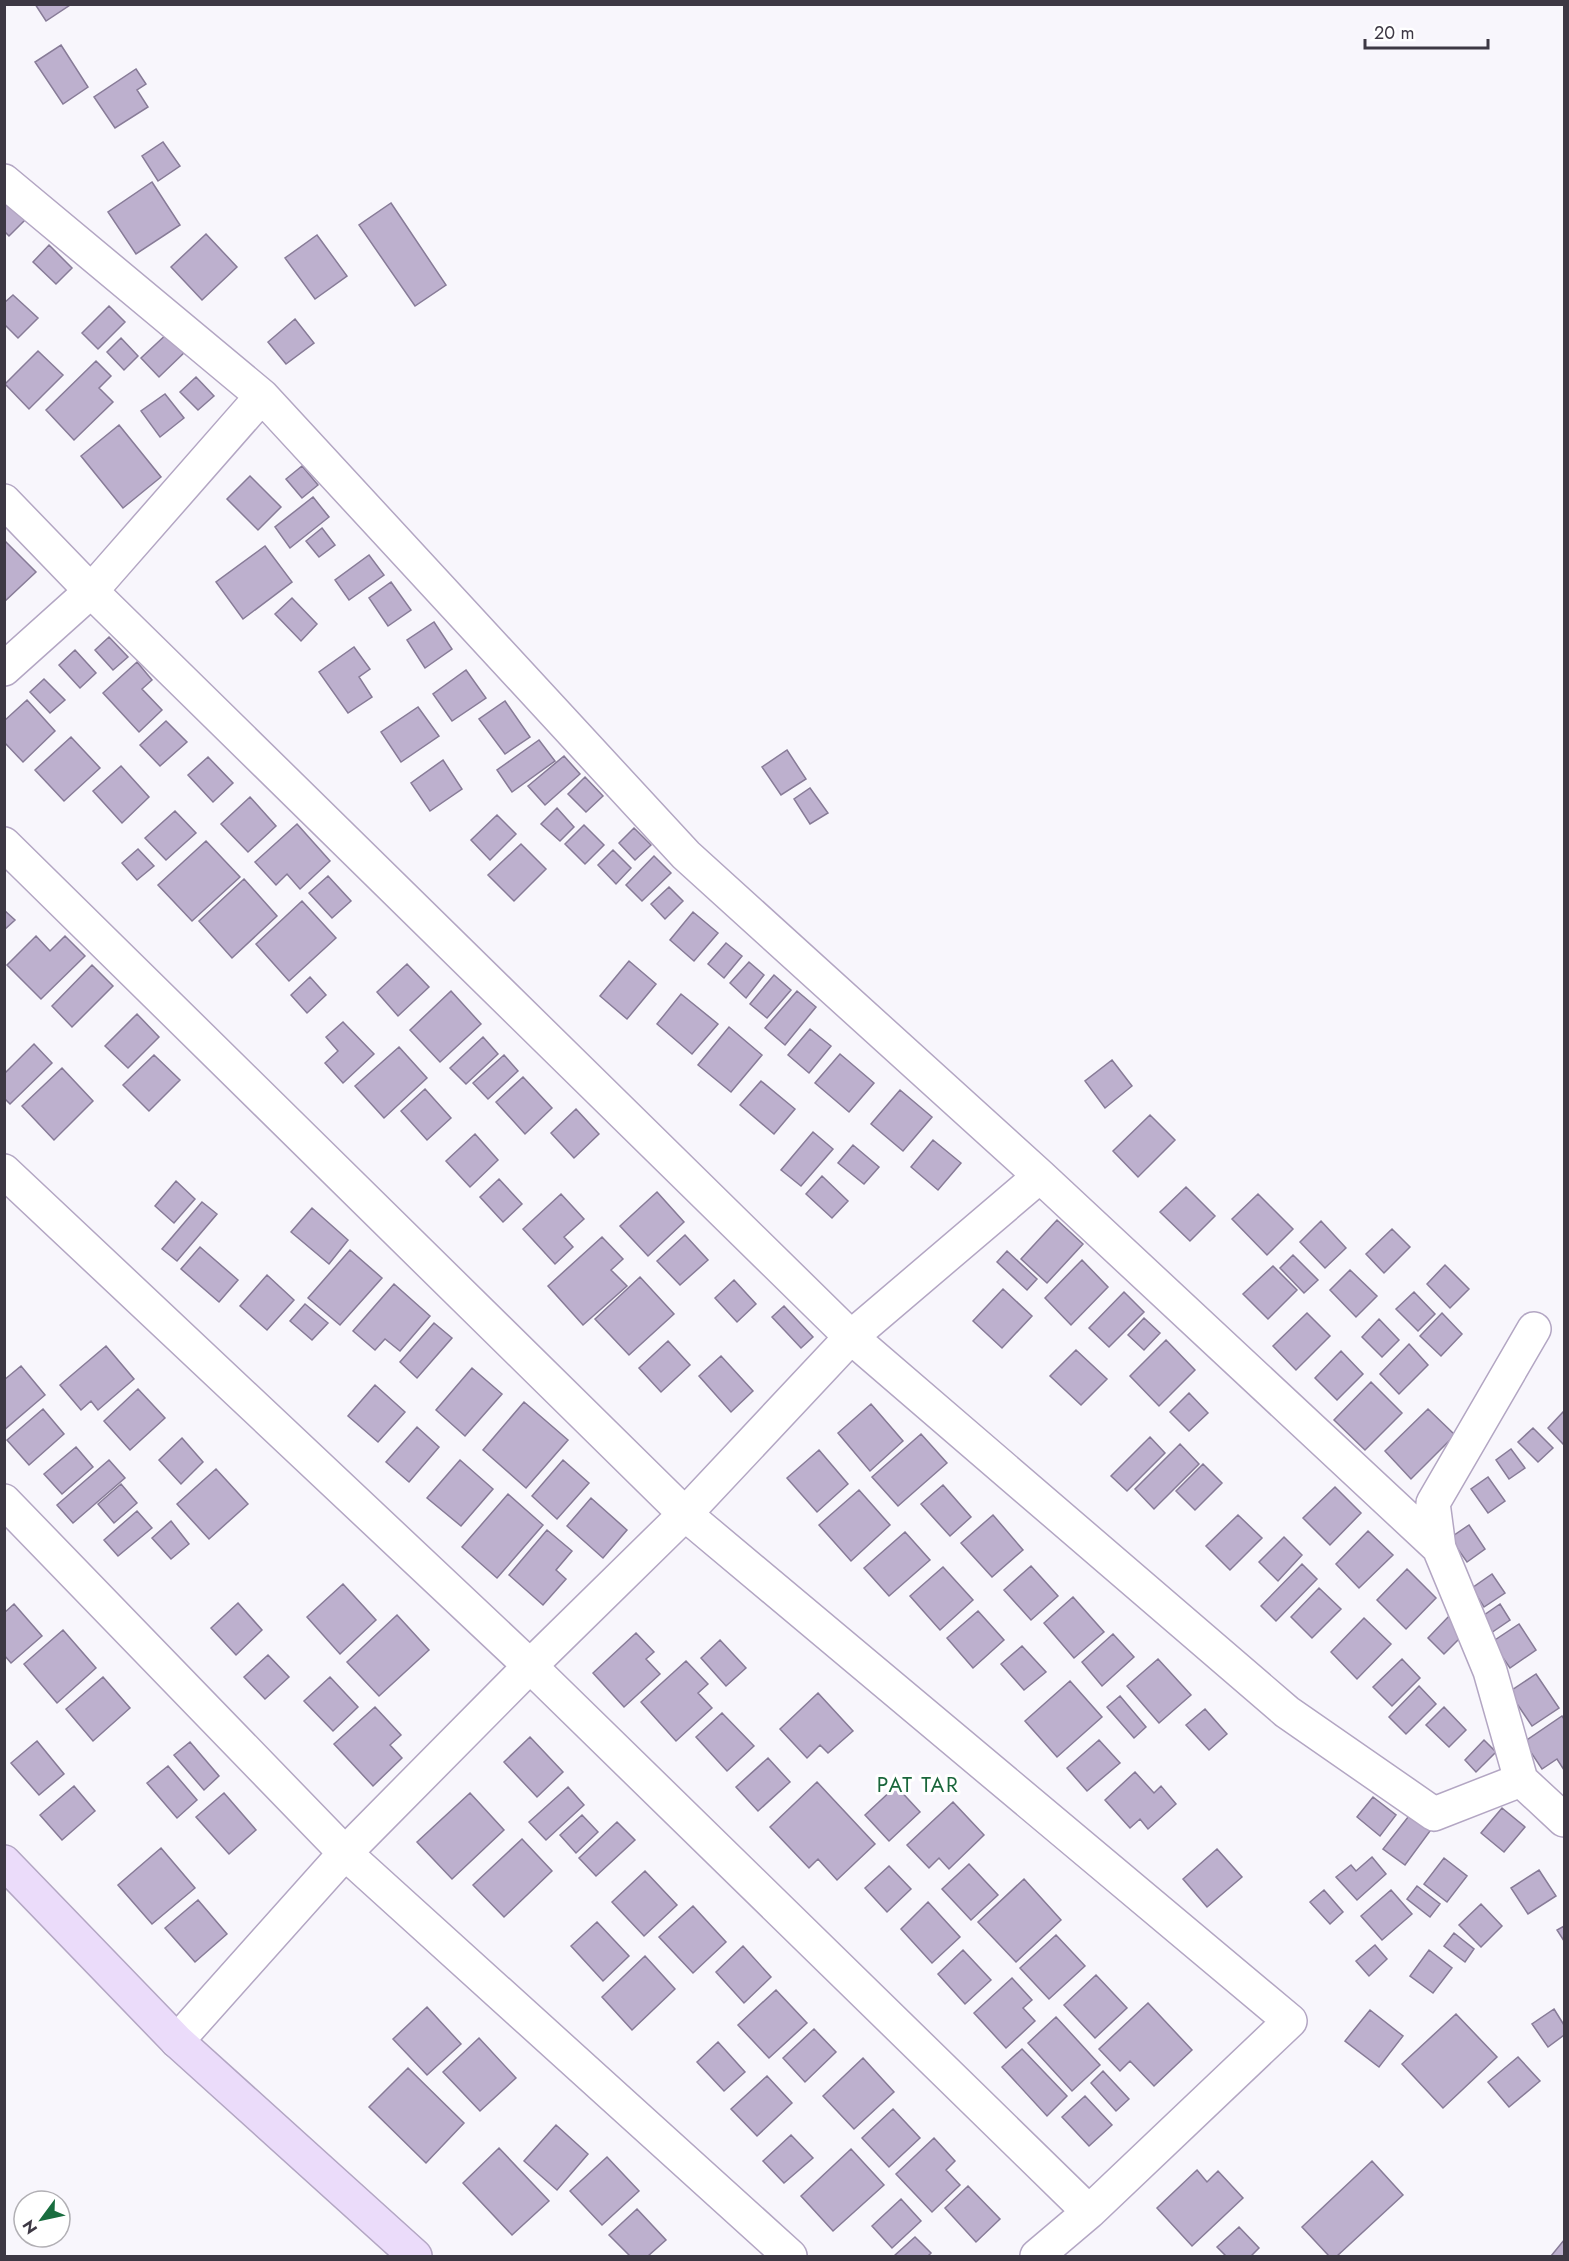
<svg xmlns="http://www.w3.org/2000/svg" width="1569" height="2261" font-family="Jost,sans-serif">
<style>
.building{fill:#bdb0ce;stroke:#877b97;stroke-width:1.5}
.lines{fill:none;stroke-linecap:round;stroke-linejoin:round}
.minor-casing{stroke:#b3a6c3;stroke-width:36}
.secondary-casing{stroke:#b3a6c3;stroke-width:36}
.minor{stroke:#fff;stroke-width:33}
.secondary{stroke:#ebdcfa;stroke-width:33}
.labels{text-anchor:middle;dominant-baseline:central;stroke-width:6;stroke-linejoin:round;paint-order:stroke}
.quarter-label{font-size:21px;letter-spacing:1.5px;fill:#1a663b;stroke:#fff}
</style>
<rect width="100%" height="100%" fill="#f8f6fc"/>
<path class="building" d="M35 4H70V5L46 21Z
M61 45 88 87 63 104 35 62Z
M136 69 146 84 137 90 148 107 115 128 94 97Z
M163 142 180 166 158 181 142 156Z
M152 182 180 225 136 254 108 212Z
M4 199 26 219 9 236 4 231Z
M391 203 446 285 415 306 359 225Z
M206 234 237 267 202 300 171 267Z
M317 235 347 276 315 299 285 258Z
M49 245 72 268 56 284 33 262Z
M13 295 38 318 18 338 4 324V303Z
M109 306 125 322 98 349 82 333Z
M295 319 314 343 286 364 268 342Z
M170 331 188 349 159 377 141 358Z
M121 338 138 356 124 370 107 352Z
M38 351 63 375 29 409 5 384Z
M96 361 111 376 99 388 113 402 74 440 46 410Z
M196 377 214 396 198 410 180 392Z
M165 394 184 418 160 437 141 411Z
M119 425 161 477 123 508 81 456Z
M302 466 318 485 302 498 286 479Z
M250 476 281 507 258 530 227 499Z
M313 497 329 517 290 548 275 527Z
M322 528 335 545 319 557 306 541Z
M4 540 36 572 4 602Z
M265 546 292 582 243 619 216 582Z
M369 555 384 575 349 600 335 580Z
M391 582 411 610 388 626 369 598Z
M292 598 317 624 301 641 275 614Z
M434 622 452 649 425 668 407 640Z
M109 637 128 657 113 670 95 650Z
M354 647 370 669 359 677 372 697 348 713 319 672Z
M75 650 96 673 80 688 59 665Z
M137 662 152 680 142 689 162 710 139 732 103 693Z
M466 670 486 698 452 721 433 694Z
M44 679 65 700 50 713 30 692Z
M27 700 55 731 23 762 4 742V721Z
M505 701 530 737 505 754 479 719Z
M418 707 439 736 401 762 381 732Z
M166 721 187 742 160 766 140 745Z
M71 737 100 768 64 801 35 770Z
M539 740 555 761 512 792 497 770Z
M787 750 806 779 781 795 762 767Z
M564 756 580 774 545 805 528 786Z
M208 757 233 783 213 802 188 775Z
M443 760 462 789 430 811 411 783Z
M121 766 149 797 122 823 93 791Z
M585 777 603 796 586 812 568 794Z
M810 788 828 813 810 824 794 799Z
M250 797 276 826 248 852 221 824Z
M557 808 574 827 560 841 541 824Z
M175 811 196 833 166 860 145 838Z
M497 815 516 834 490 860 471 840Z
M297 824 330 861 300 889 287 874 276 885 255 862Z
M584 825 604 845 585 864 565 844Z
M634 828 651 845 635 860 619 843Z
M206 841 240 877 192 921 158 885Z
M521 844 546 869 514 901 488 875Z
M138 849 154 866 137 880 122 863Z
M613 850 631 868 616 884 598 865Z
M654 856 671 873 642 901 626 885Z
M328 876 351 901 332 918 309 893Z
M244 879 277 916 232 958 199 921Z
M669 887 683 901 665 919 651 904Z
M302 901 336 938 289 981 256 944Z
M4 910 15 920 4 930Z
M693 912 718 933 694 961 670 940Z
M36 936 50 951 65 936 85 956 41 999 7 965Z
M726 943 742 956 724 978 708 964Z
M629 961 656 984 627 1019 600 996Z
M749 962 764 975 746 998 730 983Z
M407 964 429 987 398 1016 377 992Z
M92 965 113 986 72 1027 52 1006Z
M774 975 791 990 767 1018 750 1004Z
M310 977 326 995 307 1013 291 995Z
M451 991 481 1024 440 1062 410 1030Z
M797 991 816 1007 785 1045 765 1028Z
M681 994 718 1024 692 1054 657 1024Z
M137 1014 159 1037 128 1068 105 1046Z
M343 1022 374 1054 343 1083 325 1063 338 1051 326 1037Z
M729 1027 762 1055 731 1092 698 1065Z
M810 1029 831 1046 809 1073 788 1055Z
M483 1037 498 1054 466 1084 450 1068Z
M34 1044 52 1063 10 1104 4 1098V1074Z
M399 1047 427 1078 384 1118 355 1086Z
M840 1054 874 1083 849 1112 815 1083Z
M154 1055 180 1080 149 1111 123 1085Z
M504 1055 518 1071 488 1099 473 1083Z
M1112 1060 1132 1086 1105 1108 1085 1081Z
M62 1068 93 1101 54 1140 22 1106Z
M523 1077 552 1108 525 1134 496 1102Z
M761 1081 795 1109 774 1134 740 1105Z
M425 1089 451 1118 427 1140 401 1111Z
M900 1090 932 1117 903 1151 871 1124Z
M576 1109 599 1134 574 1158 551 1133Z
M1150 1115 1175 1140 1138 1177 1113 1151Z
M813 1132 833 1149 801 1186 781 1170Z
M475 1134 498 1160 470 1187 446 1161Z
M933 1140 961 1163 938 1190 911 1167Z
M853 1145 879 1167 864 1184 838 1163Z
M822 1176 848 1201 832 1218 806 1194Z
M499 1179 522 1204 503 1222 480 1197Z
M176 1181 195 1199 174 1223 155 1206Z
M1186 1187 1215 1216 1190 1241 1160 1212Z
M657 1192 684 1222 648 1256 620 1226Z
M561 1194 584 1219 564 1237 573 1247 555 1264 523 1229Z
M1258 1194 1293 1229 1267 1255 1232 1219Z
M202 1202 217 1214 177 1261 162 1249Z
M312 1208 348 1240 329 1264 291 1232Z
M1057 1220 1083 1244 1047 1283 1021 1259Z
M1321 1221 1346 1248 1325 1268 1300 1242Z
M1392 1229 1410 1247 1384 1273 1366 1254Z
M685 1235 708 1260 680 1285 657 1261Z
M602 1237 623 1259 611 1270 627 1286 583 1325 548 1286Z
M200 1247 238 1280 219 1302 181 1269Z
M350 1250 382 1278 340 1325 308 1298Z
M1007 1251 1037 1279 1027 1290 997 1262Z
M1293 1255 1318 1280 1304 1293 1280 1268Z
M1082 1260 1108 1287 1071 1325 1045 1298Z
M1445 1265 1469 1289 1450 1308 1427 1284Z
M1273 1266 1297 1290 1268 1319 1243 1294Z
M1350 1270 1377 1296 1356 1317 1330 1290Z
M267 1275 294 1300 267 1330 240 1306Z
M640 1277 674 1314 629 1355 595 1319Z
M734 1280 756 1304 737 1322 715 1298Z
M394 1284 430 1316 400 1351 385 1339 375 1350 353 1331Z
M1003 1289 1032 1316 1002 1348 973 1321Z
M1124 1292 1144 1312 1109 1347 1089 1328Z
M1414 1292 1435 1314 1418 1331 1396 1309Z
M305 1304 328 1323 312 1340 290 1321Z
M784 1306 813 1337 801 1348 772 1317Z
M1307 1313 1330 1336 1296 1370 1273 1346Z
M1442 1313 1462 1334 1441 1356 1420 1336Z
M1144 1318 1160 1333 1144 1350 1128 1335Z
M1379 1319 1399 1340 1382 1357 1362 1337Z
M434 1323 452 1338 417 1378 400 1362Z
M1166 1340 1195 1370 1159 1406 1130 1376Z
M668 1341 690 1365 661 1392 639 1368Z
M1409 1344 1428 1365 1399 1394 1380 1374Z
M106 1346 134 1379 98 1410 91 1401 81 1410 60 1385Z
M1076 1350 1107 1379 1081 1405 1050 1376Z
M1341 1351 1363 1374 1337 1400 1315 1378Z
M721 1356 753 1391 731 1412 699 1376Z
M21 1366 45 1395 4 1430V1380Z
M472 1368 502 1394 465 1436 436 1410Z
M1371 1382 1402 1413 1365 1450 1334 1420Z
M375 1385 405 1412 378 1442 348 1416Z
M138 1389 165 1418 130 1450 104 1421Z
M1189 1393 1208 1413 1189 1431 1170 1412Z
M524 1402 568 1440 526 1488 483 1450Z
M871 1404 903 1441 870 1471 838 1433Z
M43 1409 64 1434 29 1465 7 1440Z
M1428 1409 1455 1435 1411 1479 1385 1451Z
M1564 1411V1445L1548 1428Z
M417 1427 439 1447 409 1482 386 1462Z
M1533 1428 1553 1448 1538 1462 1518 1442Z
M921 1434 947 1463 898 1506 872 1477Z
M1150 1437 1165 1453 1127 1491 1111 1476Z
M182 1438 203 1462 181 1484 159 1460Z
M1180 1444 1199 1464 1154 1509 1135 1489Z
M76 1447 93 1467 62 1494 44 1474Z
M1511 1449 1525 1468 1509 1479 1496 1460Z
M819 1450 848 1484 817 1512 787 1478Z
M109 1460 125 1478 73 1523 57 1505Z
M460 1460 493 1489 461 1526 427 1498Z
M563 1460 589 1483 557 1519 532 1496Z
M1203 1464 1222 1483 1195 1510 1176 1491Z
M216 1469 248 1504 209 1539 177 1504Z
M1488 1477 1505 1501 1488 1513 1471 1489Z
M121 1484 137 1503 114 1523 98 1504Z
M943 1485 971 1517 950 1536 921 1504Z
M1335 1487 1361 1513 1330 1545 1303 1518Z
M859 1490 890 1525 851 1561 819 1525Z
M508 1494 543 1525 497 1578 462 1547Z
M591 1498 627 1530 603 1558 567 1526Z
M137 1511 152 1528 118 1556 104 1540Z
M993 1515 1023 1550 992 1577 961 1543Z
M1238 1515 1262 1538 1230 1570 1206 1546Z
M171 1521 189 1544 171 1559 152 1538Z
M1469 1525 1485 1549 1467 1562 1450 1538Z
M547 1530 572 1551 556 1570 566 1579 543 1605 509 1575Z
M1368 1531 1393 1555 1359 1588 1336 1564Z
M905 1532 930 1560 889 1596 864 1568Z
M1284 1537 1302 1555 1278 1581 1259 1562Z
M1302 1564 1317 1579 1276 1621 1261 1606Z
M1031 1566 1058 1596 1031 1620 1004 1590Z
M943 1567 973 1600 940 1630 910 1596Z
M1407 1569 1436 1598 1406 1629 1377 1600Z
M1492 1574 1505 1593 1484 1607 1472 1588Z
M343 1584 376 1620 340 1654 307 1617Z
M1319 1588 1341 1609 1312 1638 1291 1617Z
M1073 1597 1104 1632 1074 1658 1044 1623Z
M238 1603 262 1630 236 1655 211 1628Z
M14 1604 42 1636 11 1663 4 1655V1613Z
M1500 1604 1510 1620 1488 1635 1477 1620Z
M978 1611 1004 1640 973 1668 947 1638Z
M397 1615 429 1650 379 1696 347 1662Z
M1450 1615 1466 1632 1444 1654 1428 1638Z
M1364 1618 1391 1644 1357 1679 1331 1652Z
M1519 1624 1536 1650 1510 1668 1492 1642Z
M63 1630 96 1668 57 1703 24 1664Z
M636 1633 654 1652 646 1659 660 1674 624 1707 593 1673Z
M1113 1634 1134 1657 1102 1686 1082 1662Z
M720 1640 746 1668 726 1686 701 1658Z
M1022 1646 1046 1672 1024 1690 1001 1664Z
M268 1655 289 1677 265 1699 244 1677Z
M1158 1659 1191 1695 1159 1723 1127 1686Z
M1402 1659 1420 1678 1392 1706 1373 1687Z
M686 1661 708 1684 698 1693 712 1708 676 1741 641 1702Z
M1536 1674 1559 1708 1532 1726 1509 1692Z
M103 1677 130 1708 93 1741 66 1709Z
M330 1677 358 1707 333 1731 304 1701Z
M1070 1681 1102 1717 1057 1757 1025 1721Z
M1419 1686 1436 1704 1406 1734 1389 1717Z
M818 1693 853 1731 828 1753 820 1745 807 1758 780 1729Z
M1120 1696 1146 1727 1134 1738 1107 1707Z
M375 1707 401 1735 390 1745 402 1758 373 1786 334 1744Z
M1444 1707 1466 1730 1449 1747 1426 1725Z
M1205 1709 1227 1734 1209 1750 1186 1725Z
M722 1713 754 1746 727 1771 696 1737Z
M1562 1716 1564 1719V1770L1557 1759 1542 1769 1524 1742Z
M530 1737 563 1772 537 1797 504 1762Z
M1099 1740 1120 1763 1087 1791 1067 1768Z
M1484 1740 1496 1752 1476 1772 1465 1760Z
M37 1741 64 1774 39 1795 11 1763Z
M190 1742 219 1776 204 1790 174 1755Z
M768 1758 790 1782 758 1811 736 1787Z
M168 1766 197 1800 177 1818 147 1783Z
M1135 1772 1154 1793 1161 1786 1176 1804 1148 1829 1140 1819 1130 1828 1105 1800Z
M817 1782 875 1844 837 1880 818 1859 809 1868 770 1827Z
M74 1786 95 1811 62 1840 40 1815Z
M896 1786 920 1812 889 1841 865 1815Z
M568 1787 584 1805 546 1840 529 1822Z
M224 1793 256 1830 229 1854 196 1817Z
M470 1793 504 1830 452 1879 417 1842Z
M1373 1797 1396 1815 1380 1836 1357 1817Z
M953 1802 984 1835 949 1869 939 1858 929 1868 907 1845Z
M1502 1808 1525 1827 1504 1852 1481 1833Z
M1412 1812 1433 1827 1405 1865 1383 1849Z
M582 1815 598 1832 576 1853 560 1835Z
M617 1822 635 1840 596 1876 579 1858Z
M522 1839 552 1871 504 1917 473 1885Z
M161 1848 195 1888 152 1924 118 1885Z
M1217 1849 1242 1877 1207 1907 1183 1879Z
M1372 1857 1386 1874 1357 1900 1336 1877 1351 1865 1356 1871Z
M1444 1858 1467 1876 1447 1902 1424 1884Z
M969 1864 998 1895 971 1920 942 1889Z
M889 1866 911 1889 887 1912 865 1888Z
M1539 1870 1556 1896 1528 1914 1511 1888Z
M645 1871 677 1905 644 1936 612 1902Z
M1024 1879 1061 1920 1016 1962 978 1922Z
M1417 1886 1440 1904 1430 1917 1407 1899Z
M1324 1890 1343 1912 1330 1924 1310 1902Z
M1391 1890 1412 1914 1382 1940 1361 1916Z
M198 1900 227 1934 195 1962 165 1928Z
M928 1902 960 1937 932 1963 901 1929Z
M1481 1904 1502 1926 1481 1947 1459 1925Z
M693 1906 726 1942 693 1973 659 1937Z
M597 1922 629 1956 603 1981 571 1946Z
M1564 1926V1941L1557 1930Z
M1454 1933 1474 1949 1465 1962 1444 1946Z
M1056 1935 1085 1966 1049 1999 1020 1968Z
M1375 1945 1387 1959 1369 1976 1356 1961Z
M743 1946 771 1977 744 2003 716 1972Z
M963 1950 991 1980 965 2004 938 1974Z
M1429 1950 1452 1968 1433 1993 1410 1976Z
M645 1956 675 1989 632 2030 602 1997Z
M1096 1975 1127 2008 1095 2038 1064 2005Z
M1012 1978 1032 2000 1023 2008 1035 2021 1006 2048 974 2013Z
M776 1990 807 2023 769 2058 738 2025Z
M1148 2003 1192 2050 1154 2086 1130 2061 1120 2071 1099 2049Z
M427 2007 461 2044 427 2075 393 2039Z
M1554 2009 1564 2025V2035L1548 2047 1532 2024Z
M1370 2010 1403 2036 1379 2067 1345 2041Z
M1456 2014 1497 2057 1443 2108 1402 2064Z
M1056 2017 1100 2065 1072 2091 1028 2043Z
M814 2029 836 2052 805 2082 783 2058Z
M479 2038 516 2078 480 2111 443 2072Z
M718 2042 745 2072 724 2091 697 2062Z
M1022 2049 1067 2096 1047 2116 1002 2067Z
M1518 2057 1540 2081 1509 2107 1488 2082Z
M863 2058 894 2092 854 2129 823 2096Z
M408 2068 464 2123 426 2163 369 2107Z
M1103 2071 1129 2099 1116 2111 1091 2083Z
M767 2076 792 2103 757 2136 731 2109Z
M1085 2096 1112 2125 1089 2146 1062 2117Z
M893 2109 920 2138 889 2167 862 2138Z
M556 2125 588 2154 557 2190 524 2161Z
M791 2135 813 2158 784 2183 763 2161Z
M934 2138 955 2161 946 2170 960 2185 932 2212 896 2174Z
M499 2148 549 2201 512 2235 463 2183Z
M851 2149 884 2185 833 2231 801 2196Z
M607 2157 639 2191 602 2225 570 2191Z
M1372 2161 1403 2195 1337 2256H1329L1302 2227Z
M1197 2170 1207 2182 1218 2171 1243 2198 1192 2246 1157 2208Z
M968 2186 1000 2219 976 2242 945 2208Z
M901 2199 921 2221 892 2248 872 2226Z
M637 2209 666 2240 648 2256H630L609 2235Z
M1239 2227 1259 2248 1251 2256H1226L1217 2247Z
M915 2237 931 2253 928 2256H894Z
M1564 2240V2256H1551Z"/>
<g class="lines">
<defs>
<path id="minor" d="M4 181 262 396 686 855 1040 1176 1439 1548
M4 501 91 591 851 1337 1287 1712 1434 1814 1521 1780
M4 669 91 591 262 396
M4 844 685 1514 1290 2021 1089 2212 1037 2256
M4 1171 530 1666 1089 2212
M1534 1329 1433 1503 1439 1548 1490 1671 1521 1780 1564 1820
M4 1501 345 1853 790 2256
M177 2041 345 1853 530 1666 685 1514 851 1337 1040 1176"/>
<path id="secondary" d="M4 1862 177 2041 415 2256"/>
</defs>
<use href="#minor" class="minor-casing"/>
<use href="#secondary" class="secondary-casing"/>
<use href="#minor" class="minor"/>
<use href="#secondary" class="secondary"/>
</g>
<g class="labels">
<g class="quarter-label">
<text x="918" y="1785">PAT TAR</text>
</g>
</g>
<rect width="1569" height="2261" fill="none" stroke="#3d3844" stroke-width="12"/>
<g transform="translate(42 2219) rotate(237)"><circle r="28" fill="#ffffff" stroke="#b1afb4" stroke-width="1.5"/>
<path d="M0-4.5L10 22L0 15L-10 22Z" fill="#196d3f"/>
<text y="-9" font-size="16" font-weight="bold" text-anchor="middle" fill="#3d3844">N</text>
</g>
<path d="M1365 39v9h123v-9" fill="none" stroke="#3d3844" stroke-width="3"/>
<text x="1374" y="39" font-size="18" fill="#3d3844" stroke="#ffffff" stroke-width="4.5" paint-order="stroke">20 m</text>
</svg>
